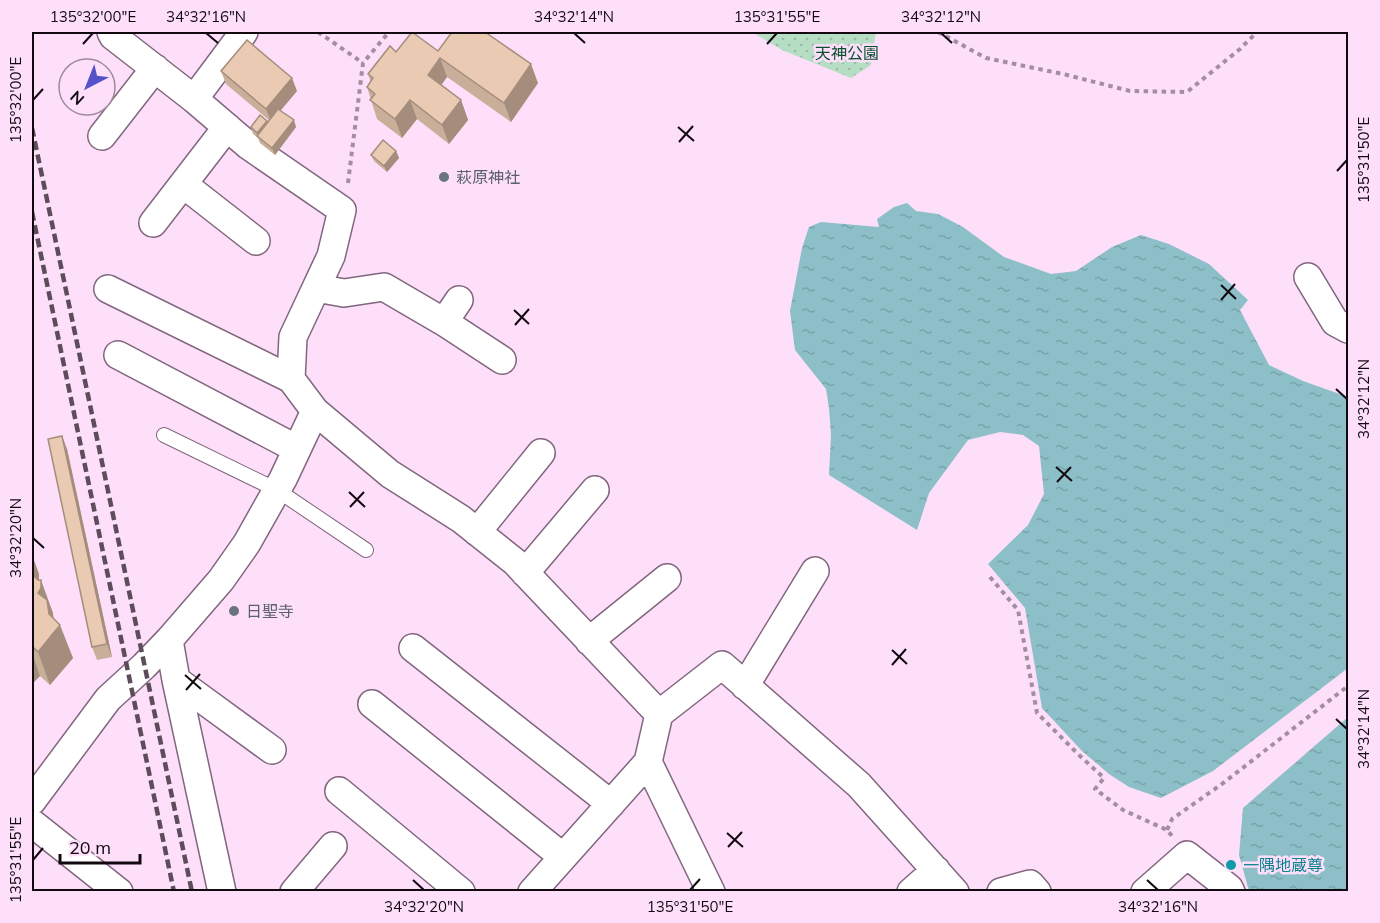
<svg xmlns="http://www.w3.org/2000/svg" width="1380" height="923" font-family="Mulish,'Noto Sans JP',sans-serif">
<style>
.park{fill:url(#park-dots)}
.water{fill:url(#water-ripples)}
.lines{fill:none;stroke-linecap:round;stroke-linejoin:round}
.lane-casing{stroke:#81667e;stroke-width:16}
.street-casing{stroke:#81667e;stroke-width:30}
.path{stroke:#a38da0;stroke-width:4;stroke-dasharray:4.5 4.5;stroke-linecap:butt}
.lane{stroke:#fff;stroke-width:14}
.street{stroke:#fff;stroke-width:27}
.rail{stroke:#5d4d5b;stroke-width:4.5;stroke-dasharray:9 4.5;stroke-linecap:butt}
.wall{fill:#c9ae99}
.shaded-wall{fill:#a48d7d}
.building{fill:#eacab2;stroke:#a48d7d;stroke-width:1.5}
.ticks{fill:none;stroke:#110810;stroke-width:2}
.worship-dot{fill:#6b7280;stroke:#fddffa;stroke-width:2}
.culture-dot{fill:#0f9aa8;stroke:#fddffa;stroke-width:2}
.labels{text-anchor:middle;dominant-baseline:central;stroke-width:5;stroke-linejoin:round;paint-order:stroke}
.park-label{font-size:16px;fill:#0b5030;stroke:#fddffa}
.worship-label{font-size:16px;fill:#5b616d;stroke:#fddffa;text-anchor:start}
.culture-label{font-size:16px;fill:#0d838f;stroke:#fddffa;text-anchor:start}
.neatline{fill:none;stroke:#110810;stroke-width:2}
.ticks-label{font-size:15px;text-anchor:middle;fill:#110810}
</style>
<defs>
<pattern id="park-dots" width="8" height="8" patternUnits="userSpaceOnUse" patternTransform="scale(1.5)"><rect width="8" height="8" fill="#b6dec5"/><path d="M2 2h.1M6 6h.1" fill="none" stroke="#9bbda8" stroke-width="1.8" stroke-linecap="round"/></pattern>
<pattern id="water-ripples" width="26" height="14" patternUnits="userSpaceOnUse" patternTransform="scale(1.5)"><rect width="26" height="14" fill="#8cbfc7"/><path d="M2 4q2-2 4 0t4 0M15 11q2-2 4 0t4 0" fill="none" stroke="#78a3aa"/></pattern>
</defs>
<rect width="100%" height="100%" fill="#fddffa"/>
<path class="park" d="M752 32H876L871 65 851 78 782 50Z"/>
<path class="water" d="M907 203 916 211 938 214 963 227 1004 257 1051 274 1076 271 1112 247 1141 235 1169 244 1209 264 1248 300 1240 310 1269 365 1303 381 1348 397V668L1213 771 1161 798 1129 787 1109 774 1082 751 1042 708 1025 608 988 564 1028 525 1044 494 1039 446 1023 435 1000 432 968 440 929 493 917 530 829 475 831 435 829 408 826 389 795 350 790 311 802 248 809 227 821 222 879 227 877 219 894 207Z
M1348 717V891H1249L1239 855 1243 808Z"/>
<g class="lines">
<defs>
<path id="lane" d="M164 435 277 490 366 550"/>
<path id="street" d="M111 32 113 36 194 99 249 146 342 210 331 256 293 337 291 379 315 411 390 474 461 519 515 562 659 714 648 762 711 892
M194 99 244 32
M102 136 155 68
M183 184 256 241
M153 223 227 127
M1308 277 1335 322 1348 329
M316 288 344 293 384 287 444 322 502 360
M108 289 291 379
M444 322 459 300
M118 355 297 449
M477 532 541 453
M525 573 595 490
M169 640 176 680 222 892
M589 641 667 578
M413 648 611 804
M176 680 272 750
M745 686 815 571
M372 704 563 857
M659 714 722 665 859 785 955 892
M339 791 461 892
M32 801 108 699 144 666 169 640 221 580 247 543 283 479 315 411
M32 823 119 892
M294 892 333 846
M532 892 648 762
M911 892 936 870
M1001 892 1030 884 1037 892
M1145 892 1187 855 1229 888 1231 892"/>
</defs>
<use href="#lane" class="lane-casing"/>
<use href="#street" class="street-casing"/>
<path class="path" d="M318 32 363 63
M938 32 986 58 1063 74 1130 91 1187 92 1240 49 1257 32
M348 183 363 63 389 32
M990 577 1018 610 1037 713 1080 756 1104 778 1095 789 1123 810 1167 830 1172 836
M1167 830 1172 819 1222 784 1348 686"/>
<use href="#lane" class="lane"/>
<use href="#street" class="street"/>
<path class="rail" d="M32 128 192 892
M32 212 174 892"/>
</g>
<path class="wall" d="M438 51 538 83 511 122 447 77 441 85 461 100 468 120 449 144 417 119 402 138 377 119 367 87 371 82 368 74 396 52Z
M221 71 297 91 280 111 296 127 275 155 260 143 258 138 253 134 251 127 267 121 268 123 270 121 226 84Z
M396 151 399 158 387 172 374 161 371 155Z
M67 449 112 657 97 660 92 647Z
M32 555 39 574V580L53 613 54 619 73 658 50 685 40 676 32 684 34 689 32 693Z"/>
<path class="shaded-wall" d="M440 58 447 77 435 94 428 75Z
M531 64 538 83 511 122 504 103Z
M292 78 297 91 271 122 266 109Z
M410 100 417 119 402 138 395 119Z
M461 100 468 120 449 144 442 125Z
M294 120 296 127 275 155 272 148Z
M267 121 269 128 259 138 257 133Z
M396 151 399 158 387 172 384 166Z
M62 436 67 449 112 657 107 644Z
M32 538 33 543V550L32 552Z
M32 555 39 574V591L32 592Z
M41 580 53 613V617L58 629 60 625 73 658 50 685 38 652V593Z
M32 653 40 676 32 684 34 689 32 693Z"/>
<path class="building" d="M412 32 438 51 452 32H485L531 64 504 103 440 58 428 75 461 100 442 125 410 100 395 119 370 100 375 94 367 87 373 78 368 74 390 46 396 52Z
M247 40 292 78 266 109 221 71Z
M278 109 294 120 272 148 257 136Z
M260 115 267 121 257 133 251 127Z
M383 140 396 151 384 166 371 155Z
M62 436 107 644 92 647 48 439Z
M32 574 38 580H41V588L38 593 47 600 49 614 60 625 38 652 32 646Z"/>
<path class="ticks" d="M206 33 218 43M574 33 585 43M941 33 952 43M83 44 93 33M767 44 777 33M33 100 43 89M678 127 694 141M679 142 693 126M1337 171 1347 160M1221 285 1236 299M1221 300 1235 284M514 310 529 324M515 325 529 309M1336 389 1347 399M1056 467 1072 481M1057 482 1071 467M349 492 365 507M350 507 364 492M33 538 44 548M892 650 907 664M892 665 906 649M185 675 201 689M186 690 200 674M1336 719 1347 729M727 833 743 847M728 847 742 832M33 860 43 848M413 880 424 890M1147 880 1158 890M690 890 700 879"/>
<g class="worship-dot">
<circle cx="444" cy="177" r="6"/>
<circle cx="234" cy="611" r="6"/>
</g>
<circle class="culture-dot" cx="1231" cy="865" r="6"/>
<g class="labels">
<g class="park-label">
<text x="847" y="53">天神公園</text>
</g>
<g class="worship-label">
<text x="456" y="177">萩原神社</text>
<text x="246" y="611">日聖寺</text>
</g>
<g class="culture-label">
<text x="1243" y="865">一隅地蔵尊</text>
</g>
</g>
<rect width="1380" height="923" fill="none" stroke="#fddffa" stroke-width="66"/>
<g transform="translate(87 87) rotate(222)"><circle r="28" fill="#fddffa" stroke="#9f899c" stroke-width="1.5"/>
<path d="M0-4.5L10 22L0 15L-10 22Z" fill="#5751c9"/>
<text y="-9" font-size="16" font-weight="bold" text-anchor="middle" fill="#110810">N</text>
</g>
<path d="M60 854v9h80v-9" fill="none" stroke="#110810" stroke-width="3"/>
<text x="69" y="854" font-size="18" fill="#110810" stroke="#fddffa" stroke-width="4.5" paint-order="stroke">20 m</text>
<rect x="33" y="33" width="1314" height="857" class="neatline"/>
<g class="ticks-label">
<text x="93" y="22">135°32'00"E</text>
<text x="206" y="22">34°32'16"N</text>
<text x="574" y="22">34°32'14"N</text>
<text x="777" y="22">135°31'55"E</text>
<text x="941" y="22">34°32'12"N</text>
<text transform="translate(16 100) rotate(-90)" y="5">135°32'00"E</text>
<text transform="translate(1364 160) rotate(-90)" y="5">135°31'50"E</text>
<text transform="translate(1364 399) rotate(-90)" y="5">34°32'12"N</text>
<text transform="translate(16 538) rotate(-90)" y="5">34°32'20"N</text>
<text transform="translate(1364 729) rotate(-90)" y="5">34°32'14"N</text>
<text transform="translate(16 860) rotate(-90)" y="5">135°31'55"E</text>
<text x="424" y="912">34°32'20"N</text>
<text x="690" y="912">135°31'50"E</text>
<text x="1158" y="912">34°32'16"N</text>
</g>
</svg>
